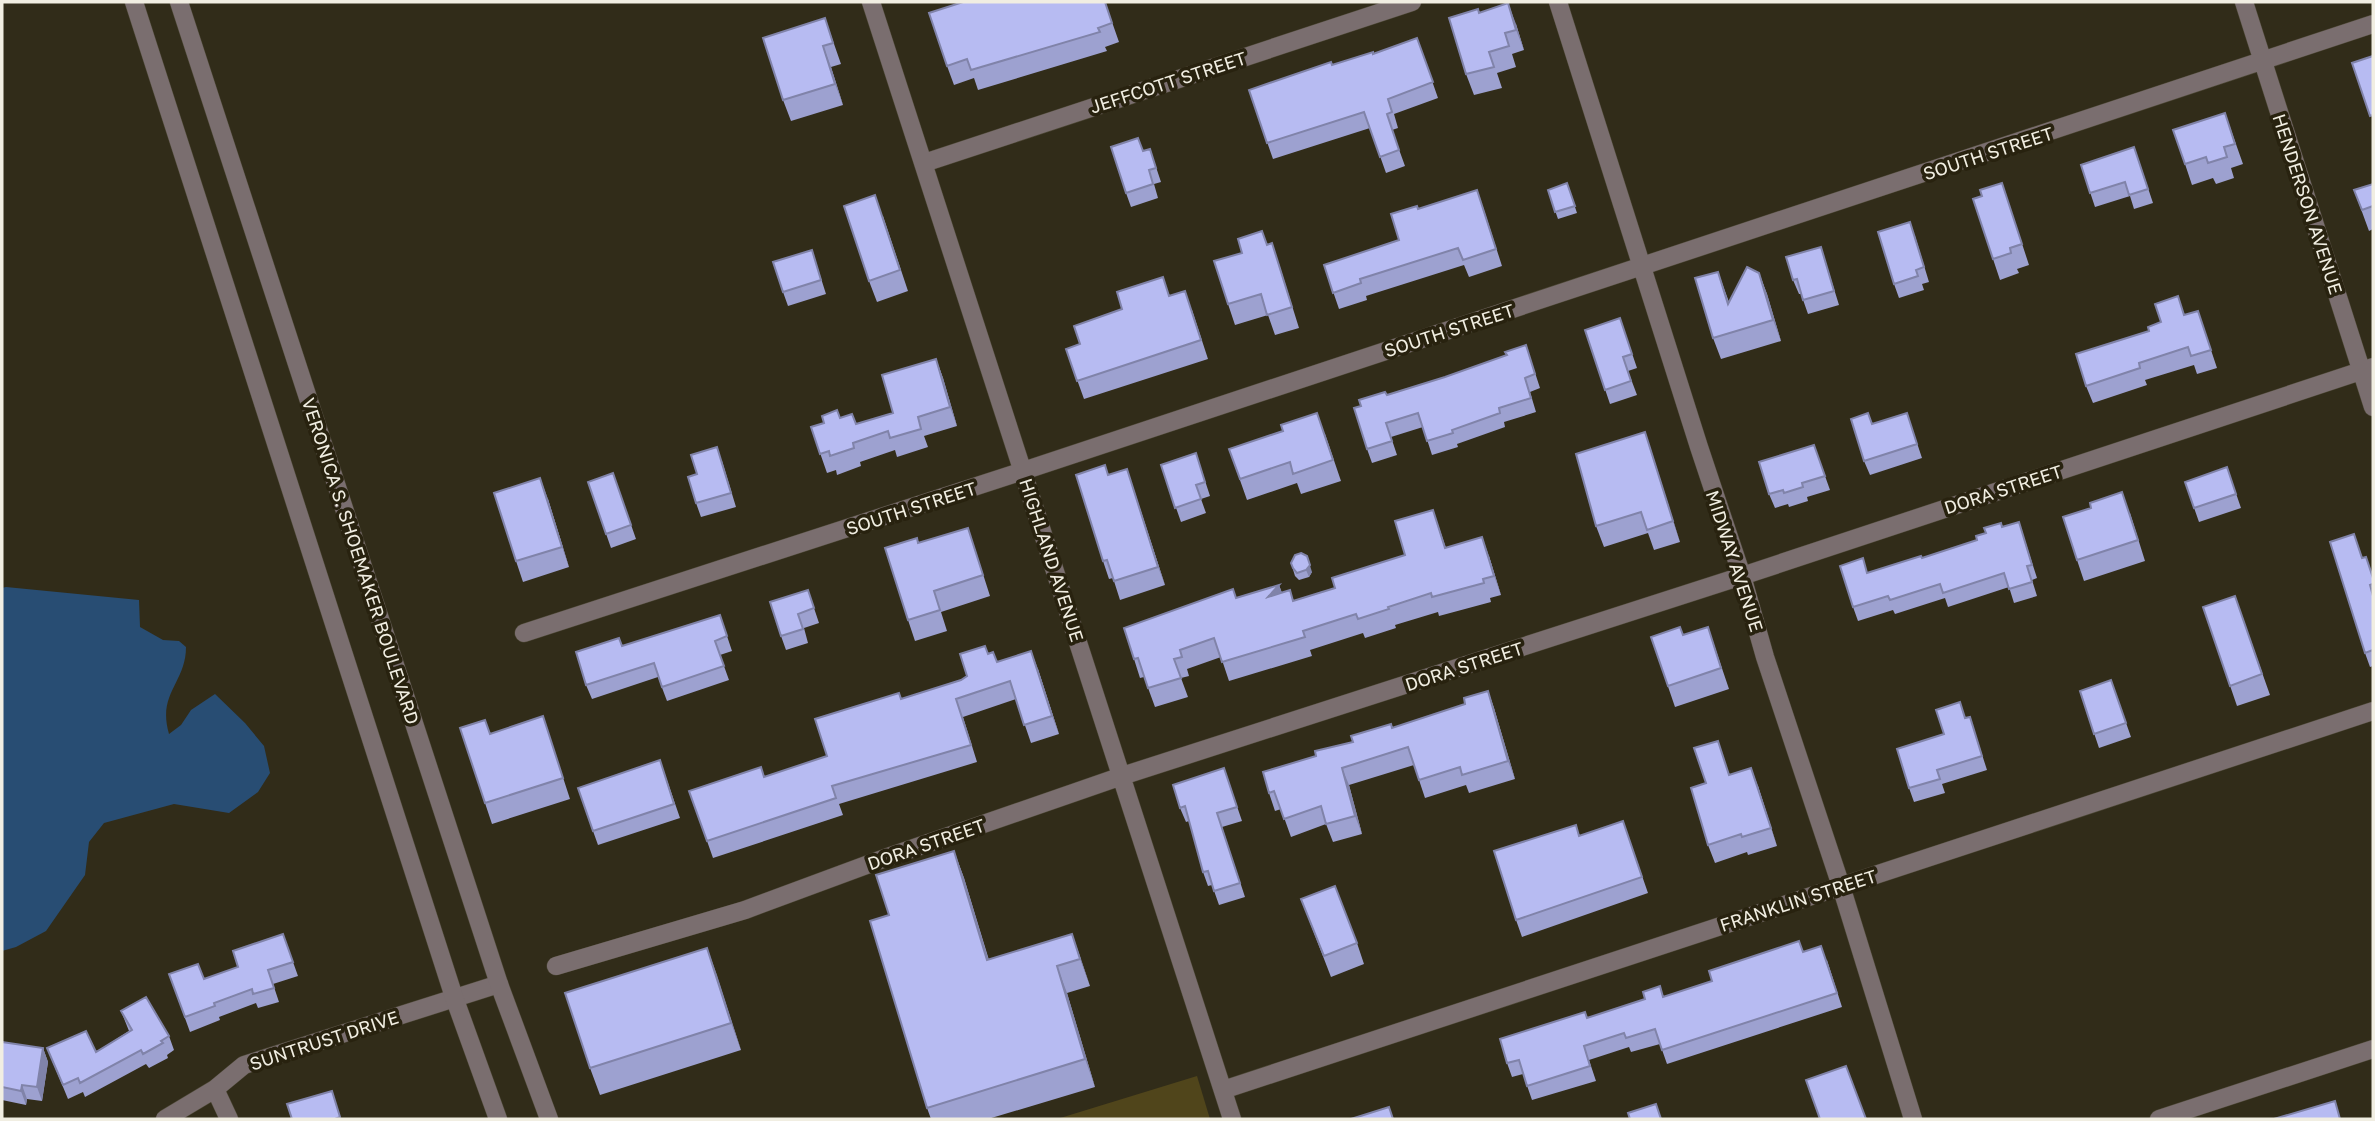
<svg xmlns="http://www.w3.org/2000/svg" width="2375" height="1121" font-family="'Golos Text',sans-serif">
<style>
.green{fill:#50451b}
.water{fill:#284d73}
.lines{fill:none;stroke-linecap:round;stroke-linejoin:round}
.minor-casing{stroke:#4c4735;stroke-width:19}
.tertiary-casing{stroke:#4c4735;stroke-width:19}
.minor{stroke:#7a6e6f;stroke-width:18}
.tertiary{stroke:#7a6e6f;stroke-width:18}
.wall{fill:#9da1d0}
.shaded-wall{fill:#8083a9}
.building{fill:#b7bbf2;stroke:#8083a9;stroke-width:2}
.labels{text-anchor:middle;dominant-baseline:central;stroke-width:7;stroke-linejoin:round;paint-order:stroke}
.street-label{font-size:18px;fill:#f1eee2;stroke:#28220f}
</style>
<rect width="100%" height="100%" fill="#312c19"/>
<path class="green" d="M1197 1076 1210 1119H1057Z"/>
<path class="water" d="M6 587 139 600 140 627 163 640 179 641 186 647C186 683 157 693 169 734L181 725 191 710 215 694 245 723 264 746 270 773 258 792 229 813 174 804 104 823 89 842 85 875 46 931 16 947 2 951V588Z"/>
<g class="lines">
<defs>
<path id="minor" d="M871 2 1232 1119
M1558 2 1699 447 1742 576 1765 657 1841 886 1913 1119
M2244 2 2373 407
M924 163 1412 2
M524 633 1023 471 2373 24
M556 966 745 910 888 857 1122 776 1742 576 2373 367
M215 1089 229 1119
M1223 1090 2373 711
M165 1119 215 1089 244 1065 499 984
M2159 1119 2373 1049"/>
<path id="tertiary" d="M134 2 454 997 498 1119
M179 2 499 984 549 1119"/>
</defs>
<use href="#minor" class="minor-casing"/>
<use href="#tertiary" class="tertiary-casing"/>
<use href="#minor" class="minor"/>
<use href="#tertiary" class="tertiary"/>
</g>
<path class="wall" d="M1105 2 1119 42 1105 47 1107 51 978 90 974 78 954 85 947 66Z
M1479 12 1516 24 1524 50 1512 54 1516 67 1497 73 1502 88 1474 95 1466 74Z
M825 18 841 64 831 67 843 105 791 121 783 100Z
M1417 38 1438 98 1394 114 1398 128 1392 130 1405 166 1386 173 1370 128 1273 159 1249 90 1373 54Z
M2225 113 2243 164 2231 168 2234 178 2216 184 2213 178 2192 185 2185 164Z
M1150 149 1161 182 1154 184 1158 198 1131 207 1126 193 1143 151Z
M2139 161 2153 203 2134 209 2130 196 2095 207 2081 165Z
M1567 183 1577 213 1558 219 1548 190Z
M2373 184V229L2369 231 2354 190Z
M2009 204 2029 265 2017 269 2019 273 2000 280 1993 259Z
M1483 207 1502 266 1469 277 1464 265 1366 296 1367 300 1339 309 1324 265 1399 240 1418 209Z
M883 216 908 291 877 302 869 281Z
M1915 236 1929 282 1922 284 1924 290 1899 298 1894 284Z
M1267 245 1279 264 1299 328 1275 335 1268 315 1235 325 1228 304Z
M1821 247 1839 305 1808 314 1801 294H1799L1793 280Z
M812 250 826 294 788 306 783 292Z
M1718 272 1729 302 1759 273 1767 294 1781 341 1721 359 1713 338Z
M1170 296 1192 310 1208 359 1084 399 1066 349 1080 344Z
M2198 311 2217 368 2197 374 2194 365 2145 380 2147 385 2093 403 2086 386 2184 315Z
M1620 318 1637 368 1628 371 1637 395 1610 404 1585 330Z
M1526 345 1540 388 1530 392 1536 412 1504 422 1505 427 1457 444 1458 447 1432 455 1423 427 1391 437 1397 455 1372 463 1367 449 1387 395 1445 377 1507 355Z
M936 359 943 378 957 426 924 436 928 447 897 457 895 450 860 462 861 466 837 475 836 470 827 473 811 427 840 418 856 424 893 413Z
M1907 413 1922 458 1870 475 1864 461 1872 424Z
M1645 432 1680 542 1654 550 1648 533 1604 547 1596 526Z
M1325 434 1341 481 1301 494 1297 483 1247 500 1229 449Z
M1814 445 1830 490 1807 497 1808 501 1789 507 1788 504 1775 508 1769 494Z
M1196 453 1210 496 1201 499 1206 513 1181 522 1161 465Z
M722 461 736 507 701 517 696 503 697 474Z
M2227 467 2241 508 2199 522 2185 482Z
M1127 469 1165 585 1120 600 1113 578 1109 579 1103 561 1108 475Z
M613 473 636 539 611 548 588 482Z
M548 499 569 567 523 582 516 561Z
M2091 508 2130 513 2145 561 2084 581 2077 560Z
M1433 510 1446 548 1489 556 1501 595 1490 598 1491 602 1439 616 1438 612 1395 625 1396 628 1365 638 1363 633 1310 650 1312 656 1229 681 1221 657 1187 669 1189 676 1181 678 1188 697 1155 707 1144 677 1140 678 1134 659 1236 598 1279 585 1282 593 1294 601 1335 588 1405 555Z
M2019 522 2037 578 2032 580 2037 596 2014 603 2009 587 1948 607 1945 598 1895 614 1893 610 1858 621 1853 607 1868 573 1922 558 1977 540 2003 527Z
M919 543 975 549 990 596 941 612 947 631 915 641 908 620Z
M2363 558 2373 576V666L2370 667 2365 653Z
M1291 563 1312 572 1309 577 1299 580 1295 576Z
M808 590 819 623 804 628 808 643 786 650 781 636Z
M2235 596 2270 695 2237 706 2203 607Z
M720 615 732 651 720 655 729 680 667 701 658 677 592 699 586 685 622 646Z
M1708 627 1729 689 1675 707 1651 637 1683 635Z
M988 654 997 662 1038 669 1059 734 1031 743 1016 699 963 717 977 762 839 804 843 815 713 858 707 841 764 777 827 756 901 699 961 680 967 676Z
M2111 680 2131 737 2099 748 2080 691Z
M1488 691 1494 708 1515 779 1469 793 1466 785 1425 798 1414 765 1349 785 1362 834 1333 842 1326 824 1291 837 1281 809 1275 811 1269 793 1316 756 1393 728 1465 704Z
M543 716 570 799 492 824 485 803 490 734Z
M1970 717 1987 770 1942 784 1945 793 1914 802 1909 788 1944 734 1966 718Z
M660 760 680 818 598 845 593 831Z
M1224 768 1242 821 1222 827 1245 897 1219 905 1212 885 1208 886 1203 872 1189 821 1186 822 1180 808Z
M1730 775 1758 786 1777 846 1748 855 1747 852 1715 863 1708 845Z
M1623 821 1648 893 1522 937 1516 920Z
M954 851 964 878 989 960 1072 934 1090 986 1067 993 1095 1087 988 1119H931L927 1108 889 915Z
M1309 920 1357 943 1364 964 1331 977Z
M283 934 298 976 273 984 279 1002 258 1008 256 1003 219 1017 220 1020 190 1032 169 974 204 979 238 967Z
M707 948 741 1050 600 1095 590 1068Z
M1803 952 1827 960 1842 1007 1667 1064 1660 1044 1631 1052 1629 1047 1589 1060 1596 1081 1532 1100 1523 1074 1512 1077 1507 1063 1587 1018 1663 997Z
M121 1011 169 1036 174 1050 167 1055 168 1058 149 1068 146 1064 85 1097 83 1092 68 1099 47 1048 96 1052 129 1031Z
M2 1042 43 1048 48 1062 42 1101 27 1099 26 1105 2 1100Z"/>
<path class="shaded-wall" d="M1508 3 1516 24 1524 50 1516 30Z
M823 46 831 67 843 105 835 84Z
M1759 273 1767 294 1781 341 1773 320Z
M936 359 943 378 957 426 950 407Z
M1645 432 1652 453 1680 542 1673 521Z
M1127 469 1133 487 1165 585 1158 567Z
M540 478 548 499 569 567 562 547Z
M1482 537 1489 556 1501 595 1494 576Z
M1307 556 1312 572 1309 577 1306 570Z
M1279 585 1286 604 1268 597Z
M1031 651 1038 669 1059 734 1052 716Z
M1488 691 1494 708 1515 779 1508 761Z
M1342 768 1349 785 1362 834 1355 816Z
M1751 768 1758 786 1777 846Z
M954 851 964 878 997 988 987 960Z
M1072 934 1082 962 1090 986 1080 959Z
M707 948 717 975 741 1050 731 1023Z
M1057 966 1067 993 1095 1087 1085 1059Z
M43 1048 48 1062 42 1101 37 1087Z
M22 1085 27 1099 26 1105 21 1091Z"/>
<path class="building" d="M963 2H1105L1112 23 1098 28 1100 32 971 70 967 59 947 66 929 13Z
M1508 3 1516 30 1505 33 1509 46 1489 52 1494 67 1466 74 1449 18 1478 9 1479 13Z
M825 18 833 43 823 46 835 84 783 100 763 38Z
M1417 38 1433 82 1388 99 1392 112 1387 114 1399 150 1380 157 1364 112 1267 143 1249 90 1331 62 1332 65 1373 52V54Z
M2373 56V115L2370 116 2352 63Z
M2225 113 2235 144 2224 147 2227 157 2208 163 2206 157 2185 164 2173 130Z
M1138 138 1143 151 1150 149 1156 168 1149 170 1153 184 1126 193 1111 147Z
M2134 147 2148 189 2129 195 2125 182 2090 193 2081 165Z
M1567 183 1575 206 1555 212 1548 190Z
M2002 183 2022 244 2010 248 2011 253 1993 259 1973 199 1982 196 1980 190Z
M2373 184V206L2362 210 2354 190Z
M1477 190 1496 249 1463 260 1458 248 1360 279 1361 283 1333 293 1324 265 1399 240 1391 214 1417 206 1418 209Z
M875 195 900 270 869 281 844 206Z
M1910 222 1924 267 1916 270 1918 276 1894 284 1878 232Z
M1262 231 1267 245 1272 243 1292 307 1267 315 1261 294 1228 304 1214 261 1242 253 1238 239Z
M1821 247 1834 291 1803 300 1797 279 1793 280 1786 257Z
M812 250 821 280 783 292 773 262Z
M1747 267 1759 273 1773 320 1713 338 1695 278 1718 272 1728 304Z
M1163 277 1169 296 1185 291 1201 340 1077 381 1066 349 1080 344 1074 326 1122 309 1117 292Z
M2178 296 2184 315 2198 311 2211 350 2191 356 2188 347 2139 363 2140 368 2086 386 2076 354 2149 331 2148 327 2161 322 2155 304Z
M1620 318 1632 354 1623 357 1631 381 1605 390 1585 330Z
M1526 345 1535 374 1525 378 1531 398 1499 408 1500 413 1452 430 1453 433 1427 441 1418 413 1386 423 1392 441 1367 449 1354 408 1361 406 1359 400 1385 392 1387 395 1445 377 1507 355 1505 352Z
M936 359 950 407 918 417 921 429 890 438 888 431 853 443 854 448 830 456 829 451 820 454 811 427 824 423 822 416 837 410 840 418 852 414 856 424 893 413 882 375Z
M1317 413 1333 460 1293 474 1290 462 1240 479 1229 449 1283 431 1281 425Z
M1868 413 1872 424 1907 413 1917 444 1864 461 1851 419Z
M1645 432 1673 521 1647 530 1641 512 1596 526 1576 454Z
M1814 445 1825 476 1802 483 1803 487 1784 493 1783 490 1769 494 1759 462Z
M717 447 731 493 696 503 688 477 697 474 691 455Z
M1196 453 1205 482 1196 485 1201 499 1175 508 1161 465Z
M1105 465 1108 475 1127 469 1158 567 1114 581 1107 560 1103 561 1076 475Z
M2227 467 2236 494 2194 508 2185 482Z
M613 473 631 525 606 534 588 482Z
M540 478 562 547 516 561 494 493Z
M2122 492 2138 540 2077 560 2063 517 2091 508 2090 503Z
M1433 510 1445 548 1482 537 1494 576 1483 579 1484 583 1432 597 1431 593 1388 607 1389 609 1358 619 1356 614 1303 631 1305 637 1222 662 1214 638 1180 650 1182 657 1174 659 1181 678 1148 688 1138 658 1134 659 1124 628 1233 589 1236 598 1279 585 1268 597 1290 590 1293 601 1335 588 1332 578 1405 555 1395 521Z
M2019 522 2032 565 2027 566 2032 582 2009 589 2004 573 1943 593 1940 584 1890 600 1888 596 1853 607 1840 566 1863 558 1867 573 1921 556 1922 558 1977 540 1976 536 1986 533 1984 528 2001 523 2002 527Z
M968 528 983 575 934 591 940 610 908 620 885 548 917 538 918 543Z
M2354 534 2362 558 2366 557 2373 578V584L2370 585 2373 596V650L2365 653 2330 542Z
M1301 553 1307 556 1310 565 1306 570 1297 573 1293 568 1291 563 1295 555Z
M808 590 814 608 798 614 803 629 781 636 770 602Z
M2235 596 2262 674 2230 686 2203 607Z
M720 615 727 636 715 641 724 666 662 687 654 663 586 685 576 652 619 638 622 646Z
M1680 627 1683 635 1708 627 1721 668 1668 686 1651 637Z
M985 646 988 654 993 652 997 662 1031 651 1052 716 1024 725 1010 681 956 699 971 745 832 786 836 798 707 841 689 791 761 767 764 777 827 756 815 719 899 693 901 699 961 680 967 676 960 654Z
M2111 680 2126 723 2094 734 2080 691Z
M1488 691 1508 761 1462 775 1460 767 1419 780 1408 747 1342 768 1355 816 1326 824 1321 806 1284 819 1274 791 1269 793 1263 772 1316 756 1315 751 1353 742 1351 736 1391 724 1392 728 1465 704 1464 698Z
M1960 702 1965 718 1970 717 1982 756 1937 770 1940 779 1909 788 1897 749 1944 734 1936 710Z
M543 716 563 778 485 803 460 728 485 720 490 734Z
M1718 741 1729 775 1751 768 1771 828 1742 837 1741 834 1708 845 1691 788 1706 783 1694 748Z
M660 760 674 804 593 831 578 788Z
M1224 768 1237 807 1217 813 1240 883 1214 891 1208 871 1203 872 1185 806 1180 808 1173 785Z
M1623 821 1642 877 1516 920 1494 851 1576 825 1579 836Z
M954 851 987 960 1072 934 1080 959 1057 966 1085 1059 927 1108 870 921 889 915 876 875Z
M1335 886 1357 943 1324 956 1301 899Z
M283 934 293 962 268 970 274 988 253 994 252 989 214 1003 215 1006 185 1017 169 974 198 964 204 979 238 967 233 951Z
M1799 941 1803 952 1821 946 1837 993 1662 1050 1655 1029 1626 1038 1624 1033 1584 1046 1590 1066 1527 1086 1519 1060 1507 1063 1500 1039 1585 1012 1587 1018 1645 999 1643 992 1660 986 1663 997 1712 981 1709 971Z
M707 948 731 1023 590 1068 565 993Z
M146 997 169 1036 161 1041 163 1043 143 1054 141 1050 80 1083 78 1078 63 1085 47 1048 86 1031 96 1052 132 1030 121 1011Z
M2 1042 43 1048 37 1087 22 1085 21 1091 2 1087Z
M1846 1066 1866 1119H1820L1806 1080Z
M332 1091 340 1117 335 1119H292L287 1104Z
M2335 1101 2340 1119H2274Z
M1656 1104 1661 1119H1630L1628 1113Z
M1389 1107 1393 1119H1351Z"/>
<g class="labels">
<g class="street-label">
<text transform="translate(1168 82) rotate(-18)">JEFFCOTT STREET</text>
<text transform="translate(1988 153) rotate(-18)">SOUTH STREET</text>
<text transform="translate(2308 204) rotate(72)">HENDERSON AVENUE</text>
<text transform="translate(1449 330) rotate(-18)">SOUTH STREET</text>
<text transform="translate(2003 489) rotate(-18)">DORA STREET</text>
<text transform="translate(911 508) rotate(-18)">SOUTH STREET</text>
<text transform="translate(1052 560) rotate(72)">HIGHLAND AVENUE</text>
<text transform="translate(361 561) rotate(72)">VERONICA S. SHOEMAKER BOULEVARD</text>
<text transform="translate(1735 561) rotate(72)">MIDWAY AVENUE</text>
<text transform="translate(1464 666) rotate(-18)">DORA STREET</text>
<text transform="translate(926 844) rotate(-19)">DORA STREET</text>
<text transform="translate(1798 900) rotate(-18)">FRANKLIN STREET</text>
<text transform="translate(324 1040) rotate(-18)">SUNTRUST DRIVE</text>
</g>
</g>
<rect width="2375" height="1121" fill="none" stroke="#f1eee2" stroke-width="7"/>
</svg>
